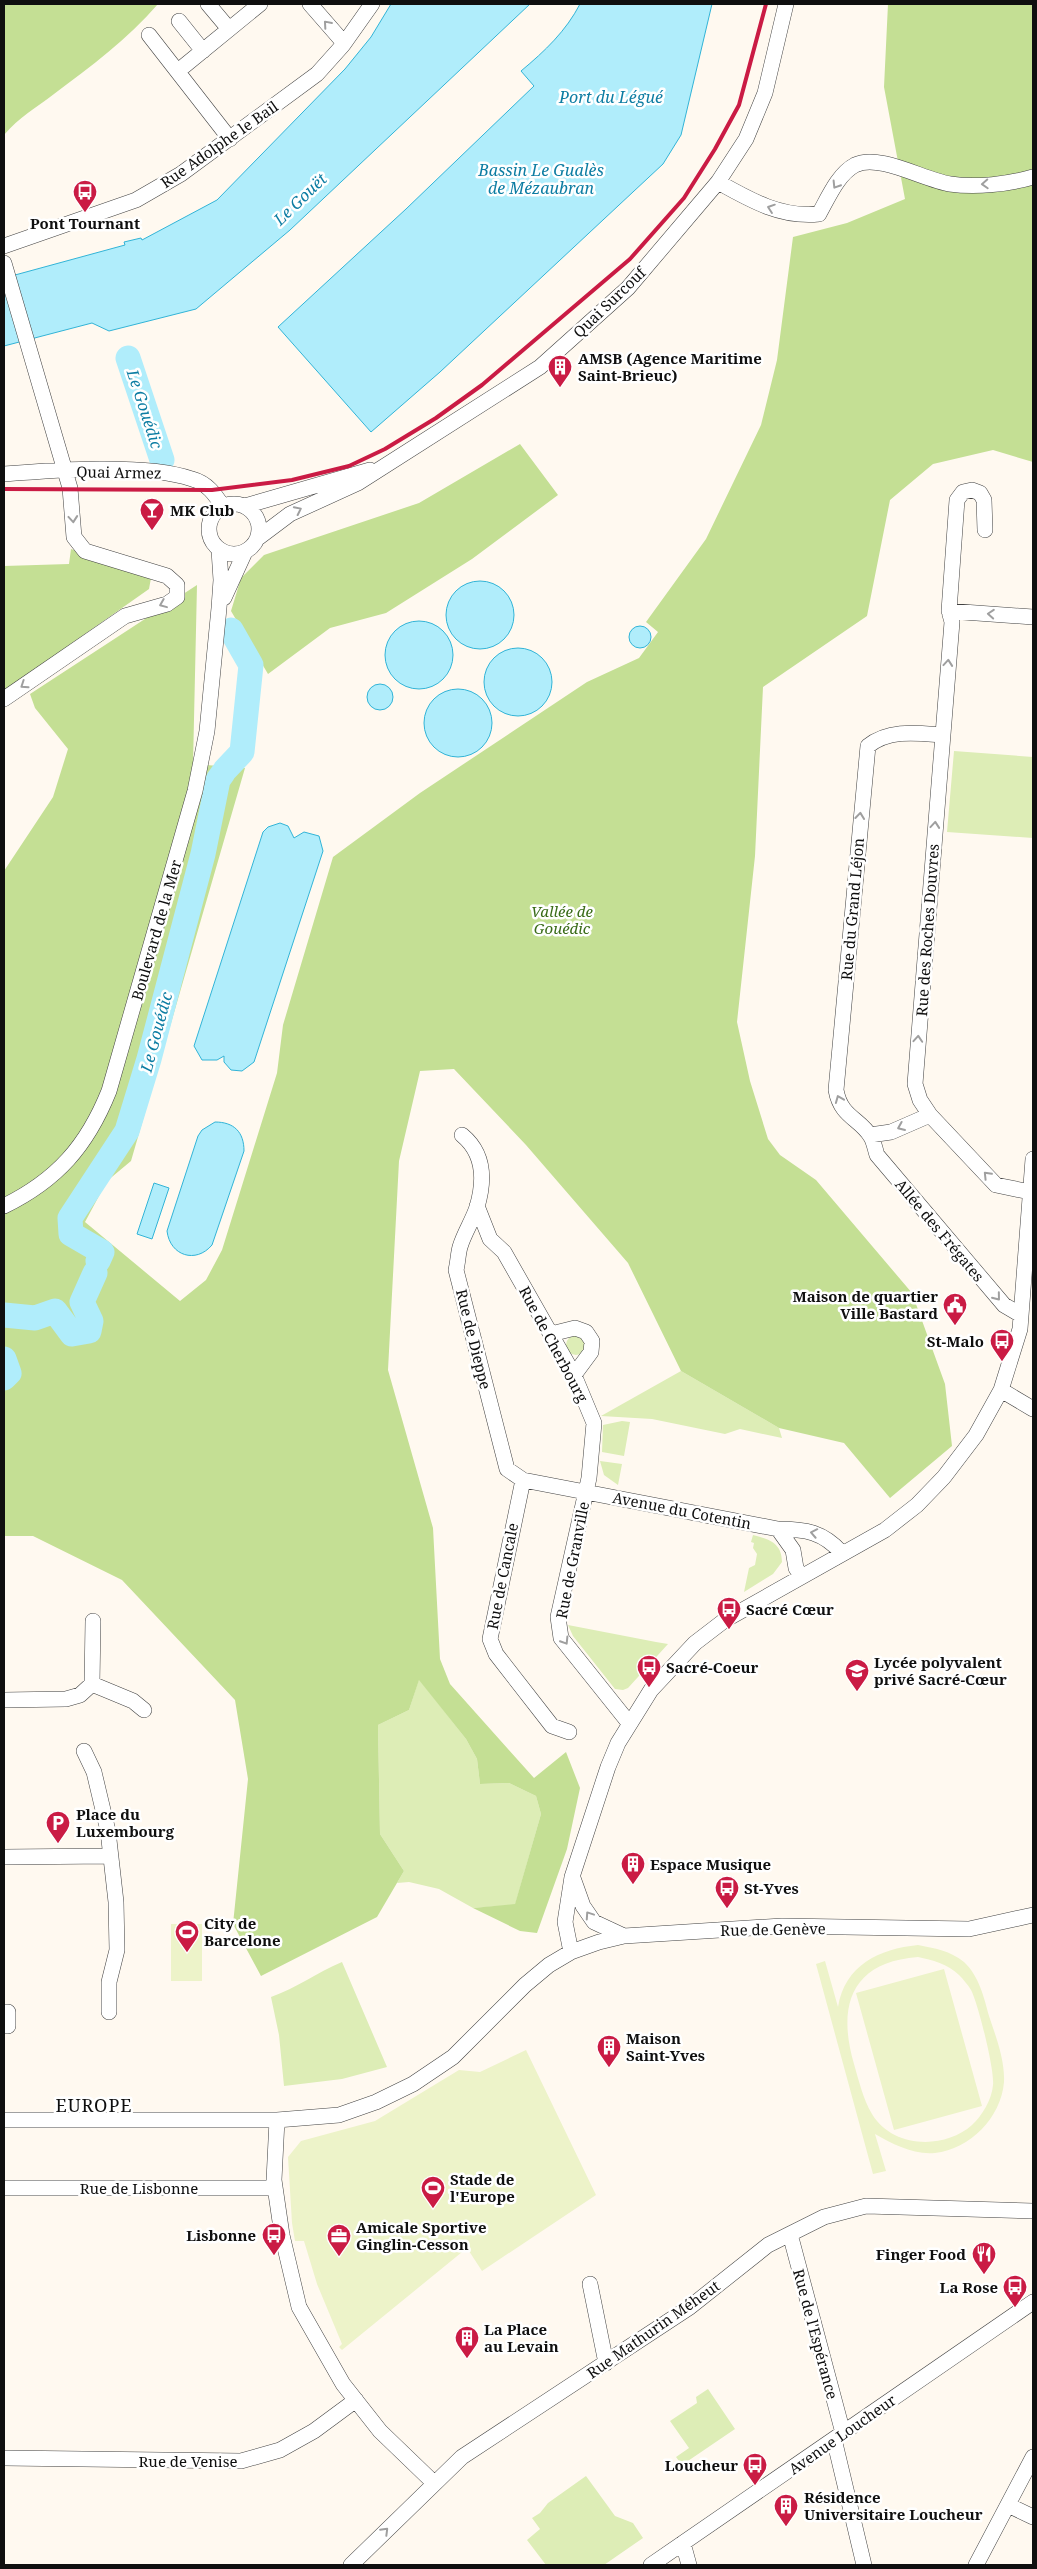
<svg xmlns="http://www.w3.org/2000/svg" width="1037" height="2569" font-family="'Noto Serif',serif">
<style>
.green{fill:#ddedb6}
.forest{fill:#c4df94}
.pitch{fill:#edf3c9;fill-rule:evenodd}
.water{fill:#b0edfb;stroke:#32b4d7}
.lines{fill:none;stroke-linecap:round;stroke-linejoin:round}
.river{stroke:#b0edfb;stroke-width:25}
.minor-casing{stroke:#424242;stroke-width:16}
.minor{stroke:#fff;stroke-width:15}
.rail{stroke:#ca1b44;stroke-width:4}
.oneway{stroke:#9f9f9f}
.labels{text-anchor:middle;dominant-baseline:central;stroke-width:5;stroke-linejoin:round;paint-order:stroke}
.street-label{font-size:15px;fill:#0f0f0f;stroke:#fff}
.poi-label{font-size:15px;font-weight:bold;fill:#0f0f0f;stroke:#fff;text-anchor:start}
.park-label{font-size:15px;font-style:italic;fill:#3a6c19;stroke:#fff}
.water-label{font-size:16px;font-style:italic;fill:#0d7da3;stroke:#fff}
.quarter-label{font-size:18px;letter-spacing:1px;fill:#0f0f0f;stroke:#fff}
</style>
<rect width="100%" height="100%" fill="#fff9f0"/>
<path class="green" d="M954 751 1033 757V838L947 832Z
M566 1345a10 10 0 1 1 20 0a10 10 0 1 1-20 0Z
M681 1371 779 1428 782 1438 740 1429 725 1434 652 1419 601 1416Z
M622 1421 630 1422 624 1456 602 1452 603 1425Z
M600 1461 622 1464 618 1485 604 1475Z
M753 1535C769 1539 782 1543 782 1562L773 1574 744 1592 749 1568 755 1565 757 1554 753 1548 754 1543 751 1542Z
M568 1625 656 1642 668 1644 628 1688 623 1690 615 1689 573 1636Z
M419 1679 466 1739 477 1759 480 1784 509 1783 536 1796 541 1814 515 1905 473 1908 439 1889 409 1882 397 1883 404 1871 380 1834 378 1725 409 1710Z
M342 1962 387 2067 342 2079 284 2086 279 2035 271 1997C297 1988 316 1973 342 1962Z
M708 2389 735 2429 682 2465 676 2457 689 2448 670 2421 697 2403 696 2397Z
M586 2476 615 2516 633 2523 643 2538 604 2565H546L527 2540 540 2529 532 2518 540 2513 548 2503Z"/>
<path class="forest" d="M4 4H158C128 39 90 67 54 94 35 109 20 116 4 135Z
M888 4H1032L1033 462 993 450 933 464 890 500 867 616 763 687 755 856 737 1022 750 1081 768 1139 780 1155 816 1180 912 1293 945 1384 952 1446 890 1498 844 1443 779 1428 681 1371 628 1263 526 1145 454 1069 420 1071 399 1161 388 1370 433 1528 440 1659 450 1684 534 1778 566 1752 580 1788 567 1849 537 1933 520 1931 473 1908 515 1904 541 1814 536 1796 509 1783 480 1784 477 1759 466 1739 419 1680 409 1710 378 1725 380 1834 404 1871 377 1917 261 1976 233 1924 248 1779 235 1700 122 1580 33 1536H4V871L53 797 68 749 35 708 30 694 197 585 193 764 245 768 131 1161 107 1181 85 1222 180 1301 206 1280 222 1250 277 1073 283 1025 333 857 420 793 587 682 639 658 658 632 646 622 706 539 761 425 777 360 793 237 847 223 905 199 884 87Z
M520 444 558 495 472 559 386 613 330 628 268 674 231 611 241 578 264 555 419 503Z
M71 549 151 578 149 589 4 691V566L69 564Z"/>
<path class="pitch" d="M171 1924H202V1981H171Z
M918 1945C934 1948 951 1951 964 1962 979 1976 984 1997 989 2016 996 2037 1005 2060 1004 2082 1001 2118 970 2149 935 2153 913 2155 893 2144 875 2134L886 2171 873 2174 816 1964 825 1961 838 2007C845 1965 879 1949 918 1945ZM918 1957C932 1960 948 1964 959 1975 963 1979 968 1985 971 1990 978 2003 995 2071 993 2085 992 2099 982 2116 972 2125 944 2150 892 2148 872 2114 863 2099 859 2081 854 2064 837 2006 851 1962 918 1957Z
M944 1969 982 2106 894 2130 856 1993Z
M526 2050 596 2195 482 2271 467 2248 342 2350 339 2347 342 2344 317 2284 304 2241H295L292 2223 288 2157 301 2141 375 2121 459 2070 480 2072Z"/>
<path class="water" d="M391 4H530L290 230 196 309 109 331 92 323 4 346V278L125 245 124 242 141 238 142 240 217 200 345 69 371 37Z
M580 4H712L681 135 663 164 440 372 371 432 278 327 406 209 534 86 521 71C545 51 566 31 580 4Z
M446 615a34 34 0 1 1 68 0a34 34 0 1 1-68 0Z
M385 655a34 34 0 1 1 68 0a34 34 0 1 1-68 0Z
M629 637a11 11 0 1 1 22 0a11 11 0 1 1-22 0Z
M484 682a34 34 0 1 1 68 0a34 34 0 1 1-68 0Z
M367 697a13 13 0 1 1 26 0a13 13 0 1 1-26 0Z
M424 723a34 34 0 1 1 68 0a34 34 0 1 1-68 0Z
M280 823 288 826 294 838 304 832 319 836 323 851 254 1062 242 1071 231 1070 224 1062V1056L217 1060H202L194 1046 263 832 268 827Z
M215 1122C234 1122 244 1132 244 1151L212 1245C196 1264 170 1256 167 1231L198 1136 202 1130Z
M154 1183 169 1188 152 1239 137 1234Z"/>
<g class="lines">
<path class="river" d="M128 358 162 460
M225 770 242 752 251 665 231 630
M98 1261 102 1252 71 1234 70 1218 127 1131 149 1059 203 854 218 780 223 773
M4 1315 35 1318 55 1311 72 1334 89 1331 91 1321 82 1302 95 1273
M4 1359 9 1373 4 1378"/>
<defs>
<path id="minor" d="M208 4 229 29
M310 4 344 43
M179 21 203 51
M149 35 230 139
M178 71 260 4
M718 182C750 200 781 218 819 214 828 198 838 174 855 165 879 153 924 180 950 184 976 188 1009 184 1033 177
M4 246 136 200 181 174 317 74 343 45 372 4
M4 263 70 488 74 537 85 551 167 576 177 585V597L167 604 125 616 4 699
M4 474C54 470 146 463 192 479 207 483 215 494 223 507
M209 529a25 25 0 1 1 50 0a25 25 0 1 1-50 0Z
M245 506 370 470
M985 530 984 500 980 493 972 490 963 492 957 500 949 611 952 622 915 1084 920 1100 930 1115 996 1185 1030 1192
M258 538 290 514 358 483 540 367 628 288 718 182 746 139 765 93 786 4
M224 598 245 552
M949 611 1033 617
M942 735C917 733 889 729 868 746L836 1090C841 1118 860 1118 871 1137 874 1142 875 1149 877 1155L1004 1305 1021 1315
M462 1135C484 1153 485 1180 477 1207 473 1220 464 1233 460 1247 458 1254 458 1262 456 1270L507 1469 523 1480 778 1529C806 1529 823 1532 842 1553
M870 1135 891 1132 930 1115
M4 1206C57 1180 87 1146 109 1091L195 791 207 731 219 608 221 580 219 550
M477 1206 490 1239 504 1252 574 1375 594 1423 589 1478 558 1617 561 1638 629 1723
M551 1334 575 1328 586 1332 592 1341 591 1352 574 1375
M1001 1390 1033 1409
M523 1480 490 1639 496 1654 552 1726 569 1732
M778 1529 793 1550 796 1568 801 1576
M92 1684 133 1701 144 1710
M4 1700 66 1699 80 1695 92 1684 93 1621
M84 1751 94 1772 108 1831 116 1902 117 1950 109 1982V2012
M4 1857 110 1856
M573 1878 583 1906 594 1922 624 1936
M571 1952 565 1922 572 1877 608 1767 618 1743 651 1690 695 1643 725 1620 885 1530 917 1505 944 1477 976 1435 1001 1390 1020 1329 1033 1159
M4 2012H8V2026H4
M4 2120H277L339 2115 376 2102 413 2084 453 2057 525 1985 549 1965 571 1952 599 1942 624 1936 782 1926 969 1929 1033 1915
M277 2120 274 2180 282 2235 299 2307 343 2384 380 2431 434 2483
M4 2188H275
M790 2234 843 2433
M590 2284 606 2363
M834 2439 864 2565
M4 2458 241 2461 280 2450 314 2431 356 2400
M1008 2505 1033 2517
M683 2543 689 2565
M351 2565 462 2457 690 2307 768 2245 824 2217 866 2206 1033 2211
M651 2565 1033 2302
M976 2565 1033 2457"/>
</defs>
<use href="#minor" class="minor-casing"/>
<use href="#minor" class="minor"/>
<path class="rail" d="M4 489 212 490 292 480 349 466 385 449 436 418 482 385 630 259 684 198 715 149 739 105 766 4"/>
</g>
<defs><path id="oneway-chevron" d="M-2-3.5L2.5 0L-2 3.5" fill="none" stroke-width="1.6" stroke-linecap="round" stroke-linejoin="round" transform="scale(1.25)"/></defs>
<g class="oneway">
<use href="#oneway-chevron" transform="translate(327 24) rotate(-131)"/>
<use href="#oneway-chevron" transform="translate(985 184) rotate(177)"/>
<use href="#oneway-chevron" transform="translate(836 185) rotate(122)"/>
<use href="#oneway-chevron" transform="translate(771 208) rotate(-161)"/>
<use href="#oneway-chevron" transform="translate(298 510) rotate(-26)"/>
<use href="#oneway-chevron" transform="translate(73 519) rotate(85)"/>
<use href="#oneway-chevron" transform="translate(163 604) rotate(158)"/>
<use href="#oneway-chevron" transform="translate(991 614) rotate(-176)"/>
<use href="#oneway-chevron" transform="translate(948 663) rotate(-85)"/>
<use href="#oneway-chevron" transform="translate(24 685) rotate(146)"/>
<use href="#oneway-chevron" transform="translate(860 816) rotate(-84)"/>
<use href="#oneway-chevron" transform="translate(935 825) rotate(-85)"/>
<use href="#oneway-chevron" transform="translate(918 1039) rotate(-86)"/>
<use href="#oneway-chevron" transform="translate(839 1099) rotate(-112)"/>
<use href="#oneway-chevron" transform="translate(901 1127) rotate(157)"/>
<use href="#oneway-chevron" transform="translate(987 1175) rotate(-134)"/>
<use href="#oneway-chevron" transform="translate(997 1297) rotate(51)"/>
<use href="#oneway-chevron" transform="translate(814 1533) rotate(-169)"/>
<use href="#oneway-chevron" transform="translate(565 1641) rotate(58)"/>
<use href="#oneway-chevron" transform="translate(589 1915) rotate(-124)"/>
<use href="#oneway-chevron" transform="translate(385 2531) rotate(-45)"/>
</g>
<defs>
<symbol id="bus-pin" viewBox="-11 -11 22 30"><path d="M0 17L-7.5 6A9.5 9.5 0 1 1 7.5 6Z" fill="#ca1b44" stroke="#fff"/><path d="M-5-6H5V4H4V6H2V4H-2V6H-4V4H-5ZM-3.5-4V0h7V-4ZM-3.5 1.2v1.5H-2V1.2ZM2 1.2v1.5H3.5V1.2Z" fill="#fff"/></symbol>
<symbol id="building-pin" viewBox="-11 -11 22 30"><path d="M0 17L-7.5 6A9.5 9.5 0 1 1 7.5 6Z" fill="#ca1b44" stroke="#fff"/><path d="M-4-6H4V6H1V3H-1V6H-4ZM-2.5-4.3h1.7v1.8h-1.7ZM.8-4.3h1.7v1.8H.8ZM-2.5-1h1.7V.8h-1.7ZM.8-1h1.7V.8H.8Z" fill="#fff"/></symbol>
<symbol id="bar-pin" viewBox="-11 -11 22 30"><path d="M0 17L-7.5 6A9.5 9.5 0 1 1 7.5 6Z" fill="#ca1b44" stroke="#fff"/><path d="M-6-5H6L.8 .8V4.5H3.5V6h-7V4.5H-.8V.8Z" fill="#fff"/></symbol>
<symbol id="civic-pin" viewBox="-11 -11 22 30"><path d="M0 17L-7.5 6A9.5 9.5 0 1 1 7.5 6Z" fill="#ca1b44" stroke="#fff"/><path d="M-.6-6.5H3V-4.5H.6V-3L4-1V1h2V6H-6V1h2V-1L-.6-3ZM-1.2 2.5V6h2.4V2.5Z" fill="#fff"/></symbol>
<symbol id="school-pin" viewBox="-11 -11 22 30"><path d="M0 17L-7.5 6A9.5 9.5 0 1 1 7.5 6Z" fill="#ca1b44" stroke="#fff"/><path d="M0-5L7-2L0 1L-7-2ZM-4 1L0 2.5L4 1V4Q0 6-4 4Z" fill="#fff"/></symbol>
<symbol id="parking-pin" viewBox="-11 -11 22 30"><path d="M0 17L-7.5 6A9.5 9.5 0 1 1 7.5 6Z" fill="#ca1b44" stroke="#fff"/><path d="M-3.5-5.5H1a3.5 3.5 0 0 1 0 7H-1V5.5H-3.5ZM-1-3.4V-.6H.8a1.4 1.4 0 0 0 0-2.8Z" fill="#fff"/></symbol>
<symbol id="stadium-pin" viewBox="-11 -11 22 30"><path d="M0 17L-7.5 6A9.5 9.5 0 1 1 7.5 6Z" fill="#ca1b44" stroke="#fff"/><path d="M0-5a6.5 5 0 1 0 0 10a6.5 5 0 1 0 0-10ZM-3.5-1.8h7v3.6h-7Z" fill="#fff"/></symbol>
<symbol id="office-pin" viewBox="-11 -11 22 30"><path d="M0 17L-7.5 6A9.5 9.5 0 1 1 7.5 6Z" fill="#ca1b44" stroke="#fff"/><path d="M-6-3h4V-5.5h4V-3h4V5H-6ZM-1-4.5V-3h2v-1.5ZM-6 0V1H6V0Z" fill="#fff"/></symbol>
<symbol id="restaurant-pin" viewBox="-11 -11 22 30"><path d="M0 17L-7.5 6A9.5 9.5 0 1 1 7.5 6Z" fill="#ca1b44" stroke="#fff"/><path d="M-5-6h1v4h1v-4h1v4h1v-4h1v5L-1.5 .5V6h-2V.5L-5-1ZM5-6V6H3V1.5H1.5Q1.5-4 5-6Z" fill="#fff"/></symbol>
</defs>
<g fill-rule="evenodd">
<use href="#bus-pin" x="71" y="178" width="28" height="38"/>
<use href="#building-pin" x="546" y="353" width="28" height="38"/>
<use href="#bar-pin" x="138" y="496" width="28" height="38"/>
<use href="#civic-pin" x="941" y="1291" width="28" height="38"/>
<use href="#bus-pin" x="988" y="1327" width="28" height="38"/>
<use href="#bus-pin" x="715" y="1595" width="28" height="38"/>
<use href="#bus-pin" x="635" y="1653" width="28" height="38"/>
<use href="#school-pin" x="843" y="1657" width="28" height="38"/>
<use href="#parking-pin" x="44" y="1809" width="28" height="38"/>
<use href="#building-pin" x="619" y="1850" width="28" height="38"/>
<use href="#bus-pin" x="713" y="1874" width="28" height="38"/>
<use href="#stadium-pin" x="173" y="1918" width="28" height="38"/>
<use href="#building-pin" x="595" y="2033" width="28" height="38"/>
<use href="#stadium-pin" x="419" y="2174" width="28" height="38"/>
<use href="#bus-pin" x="260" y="2221" width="28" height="38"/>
<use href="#office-pin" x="325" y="2222" width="28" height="38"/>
<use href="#restaurant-pin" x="970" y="2240" width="28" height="38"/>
<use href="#bus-pin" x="1001" y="2273" width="28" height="38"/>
<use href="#building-pin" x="453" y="2324" width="28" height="38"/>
<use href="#bus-pin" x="741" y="2451" width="28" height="38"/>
<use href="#building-pin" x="772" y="2492" width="28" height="38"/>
</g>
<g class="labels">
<g class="street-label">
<text transform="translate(219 144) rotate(-35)">Rue Adolphe le Bail</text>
<text transform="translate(609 302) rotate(-44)">Quai Surcouf</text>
<text transform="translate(119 472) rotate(1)">Quai Armez</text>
<text transform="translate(852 909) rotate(-85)">Rue du Grand Léjon</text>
<text transform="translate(156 930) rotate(-74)">Boulevard de la Mer</text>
<text transform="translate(927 930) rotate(-86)">Rue des Roches Douvres</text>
<text transform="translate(940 1230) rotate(50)">Allée des Frégates</text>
<text transform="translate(474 1339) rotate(76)">Rue de Dieppe</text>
<text transform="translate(554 1344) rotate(62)">Rue de Cherbourg</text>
<text transform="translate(682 1510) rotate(11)">Avenue du Cotentin</text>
<text transform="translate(572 1560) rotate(-79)">Rue de Granville</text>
<text transform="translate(502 1576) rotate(-79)">Rue de Cancale</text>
<text transform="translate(773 1929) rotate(-1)">Rue de Genève</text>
<text x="139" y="2188">Rue de Lisbonne</text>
<text transform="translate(653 2329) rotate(-35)">Rue Mathurin Méheut</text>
<text transform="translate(816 2334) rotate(75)">Rue de l'Espérance</text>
<text transform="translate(842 2434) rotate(-35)">Avenue Loucheur</text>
<text x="188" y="2461">Rue de Venise</text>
</g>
<g class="poi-label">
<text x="85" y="223" text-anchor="middle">Pont Tournant</text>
<text x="578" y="358">AMSB (Agence Maritime<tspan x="578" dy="17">Saint-Brieuc)</tspan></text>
<text x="170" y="510">MK Club</text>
<text x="938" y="1296" text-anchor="end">Maison de quartier<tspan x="938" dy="17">Ville Bastard</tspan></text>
<text x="984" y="1341" text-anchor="end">St-Malo</text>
<text x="746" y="1609">Sacré Cœur</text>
<text x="874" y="1662">Lycée polyvalent<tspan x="874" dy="17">privé Sacré-Cœur</tspan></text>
<text x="666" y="1667">Sacré-Coeur</text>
<text x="76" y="1814">Place du<tspan x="76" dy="17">Luxembourg</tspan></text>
<text x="650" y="1864">Espace Musique</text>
<text x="744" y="1888">St-Yves</text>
<text x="204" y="1923">City de<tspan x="204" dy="17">Barcelone</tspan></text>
<text x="626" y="2038">Maison<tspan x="626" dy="17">Saint-Yves</tspan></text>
<text x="450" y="2179">Stade de<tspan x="450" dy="17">l'Europe</tspan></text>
<text x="356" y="2227">Amicale Sportive<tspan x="356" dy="17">Ginglin-Cesson</tspan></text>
<text x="256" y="2235" text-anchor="end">Lisbonne</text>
<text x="966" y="2254" text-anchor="end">Finger Food</text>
<text x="998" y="2287" text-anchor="end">La Rose</text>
<text x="484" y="2329">La Place<tspan x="484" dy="17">au Levain</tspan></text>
<text x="738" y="2465" text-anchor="end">Loucheur</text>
<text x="804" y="2497">Résidence<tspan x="804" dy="17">Universitaire Loucheur</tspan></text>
</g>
<g class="park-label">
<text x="562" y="911">Vallée de<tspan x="562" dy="17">Gouédic</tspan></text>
</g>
<g class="water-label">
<text x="611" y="97">Port du Légué</text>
<text x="541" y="170">Bassin Le Gualès<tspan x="541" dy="18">de Mézaubran</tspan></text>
<text transform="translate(300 199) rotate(-44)">Le Gouët</text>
<text transform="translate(145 409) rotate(72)">Le Gouédic</text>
<text transform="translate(156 1032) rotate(-75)">Le Gouédic</text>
</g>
<g class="quarter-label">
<text x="94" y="2105">EUROPE</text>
</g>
</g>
<rect width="1037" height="2569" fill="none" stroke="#0f0f0f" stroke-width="10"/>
</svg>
